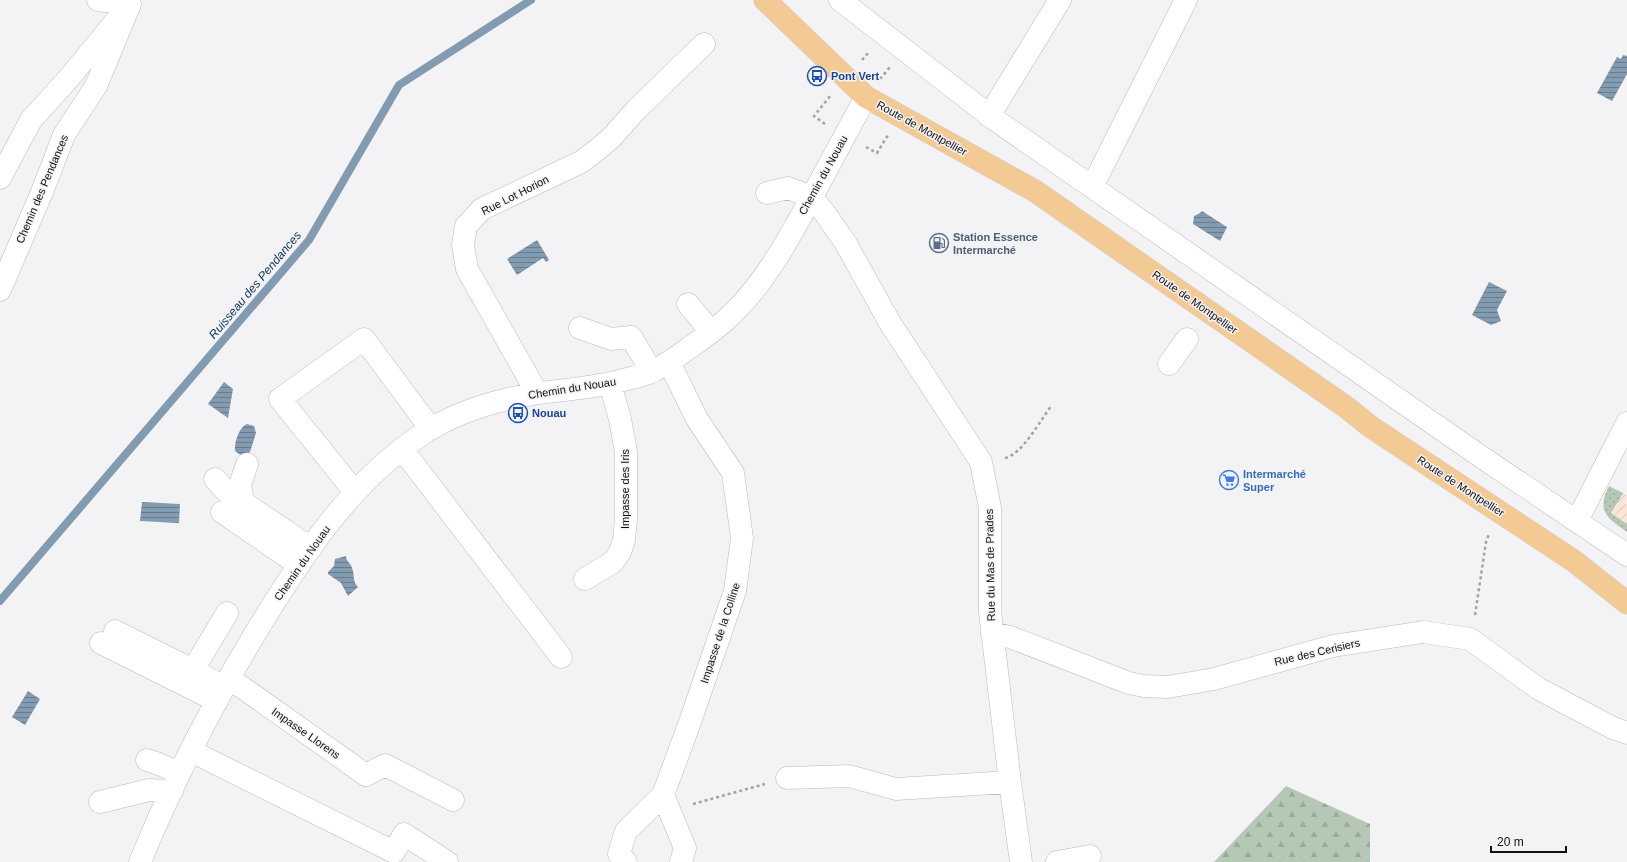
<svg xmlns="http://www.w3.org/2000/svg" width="1627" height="862" font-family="Arial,sans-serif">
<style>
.industrial{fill:url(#industrial-furrows)}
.grass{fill:url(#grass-dots)}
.forest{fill:url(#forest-firs)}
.water{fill:url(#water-rules)}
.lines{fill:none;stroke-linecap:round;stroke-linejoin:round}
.stream{stroke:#839bb0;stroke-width:8}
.minor-casing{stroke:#bababd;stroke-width:23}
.major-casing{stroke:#cfcfcf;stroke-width:23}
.path{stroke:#a2a2a5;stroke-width:2.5;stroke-dasharray:3 3;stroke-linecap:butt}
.minor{stroke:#fff;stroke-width:22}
.major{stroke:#f4ca94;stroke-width:22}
.labels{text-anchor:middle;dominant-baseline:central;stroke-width:3;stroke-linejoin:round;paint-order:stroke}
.transit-label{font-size:11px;font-weight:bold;fill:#164399;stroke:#f3f3f6;text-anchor:start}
.street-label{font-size:11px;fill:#101011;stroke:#f3f3f6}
.service-label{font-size:11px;font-weight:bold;fill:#4e5e75;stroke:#f3f3f6;text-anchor:start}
.shop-label{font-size:11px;font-weight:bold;fill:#366cbe;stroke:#f3f3f6;text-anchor:start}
.water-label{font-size:12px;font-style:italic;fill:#0a3553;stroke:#f3f3f6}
</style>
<defs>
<pattern id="industrial-furrows" width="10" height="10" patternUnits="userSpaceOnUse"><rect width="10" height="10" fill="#fae6d6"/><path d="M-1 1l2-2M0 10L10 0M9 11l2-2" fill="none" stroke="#d5c4b7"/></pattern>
<pattern id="grass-dots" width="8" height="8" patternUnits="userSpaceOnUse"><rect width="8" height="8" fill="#b5c8b5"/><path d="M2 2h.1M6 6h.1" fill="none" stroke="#9bab9b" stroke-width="1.8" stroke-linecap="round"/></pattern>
<pattern id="forest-firs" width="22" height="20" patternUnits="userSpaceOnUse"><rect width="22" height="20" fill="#b5c8b5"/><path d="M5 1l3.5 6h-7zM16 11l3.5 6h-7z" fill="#9bab9b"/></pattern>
<pattern id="water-rules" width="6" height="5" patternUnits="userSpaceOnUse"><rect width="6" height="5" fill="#839bb0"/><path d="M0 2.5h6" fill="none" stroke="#6a7d8e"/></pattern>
</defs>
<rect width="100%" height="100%" fill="#f3f3f6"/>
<path class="industrial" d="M1623 493 1627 496 1625 504 1627 505V524L1611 513Z"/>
<path class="grass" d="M1609 486 1623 493 1611 513 1627 524V532C1607 518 1596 511 1609 486Z"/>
<path class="forest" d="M1286 786 1370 824V862H1214Z"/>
<path class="water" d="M1623 55 1627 56V74L1612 101 1597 93 1617 57 1621 59Z
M1202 211 1227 227 1220 241 1193 224 1194 216 1200 213Z
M537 240 549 260 546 262 543 258 517 275 507 259Z
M1489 282 1507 291 1497 310 1501 321 1491 325 1472 315Z
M224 382 233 389 228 418 208 404Z
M247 424 254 426 256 433 250 452 242 456 235 451C234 443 239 427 247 424Z
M142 502 180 504 179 523 140 521Z
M346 556C346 562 351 563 352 568 355 575 352 581 358 587L348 596 341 583 328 574V572L334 566 335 559Z
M28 691 40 699 25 725 12 717Z"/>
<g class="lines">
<path class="stream" d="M0 601 309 240 399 85 531 0"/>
<defs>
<path id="minor" d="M98 0 130 4
M840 0 994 119 1480 456 1627 555
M989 116 1060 0
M0 178 31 120 69 78 116 21
M1092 187 1186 0
M767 193 788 188 811 197 824 212 845 242 890 323 981 462 990 508V612L1010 782 1021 862
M0 290 42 192 64 135 96 86 130 4
M688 304 711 332
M580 328 611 339 631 337 652 372
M1169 364 1187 339
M537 393 467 269 463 245 466 226 482 209 581 162 597 150 612 137 636 110 704 44
M402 449 561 657
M215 479 226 491 311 548
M355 492 280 399 364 339 431 429
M243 502 240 485 247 464
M222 512 299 565
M1577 521 1627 423
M585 579 613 562 620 552 624 540 626 519V452L620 419 610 383
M115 631 193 670
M992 633 1010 637 1129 683 1144 686 1168 687 1214 679 1333 646 1423 632 1470 639 1539 689 1613 728 1627 733
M101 643 217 701
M229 678 366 775 385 765 453 800
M224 687 193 670 227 613
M191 751 394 852 404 834 447 862
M147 760 159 764 180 773
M787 778 849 776 896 789 1010 782
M663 795 685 848 681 862
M100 802 149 790 172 791
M140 862C172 784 210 709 253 637 299 561 348 483 424 433 458 411 500 399 539 393 563 390 587 388 611 383 624 380 637 377 649 373 665 366 678 356 692 346 705 337 719 327 731 315 765 283 788 240 810 200 829 166 847 131 866 97
M626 862 619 854 626 831 663 795 690 722 735 591 742 538 733 473 697 419 669 362
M1057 862 1090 856"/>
<path id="major" d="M765 0 866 97 1035 191 1346 407 1371 427 1574 561 1627 603"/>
</defs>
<use href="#minor" class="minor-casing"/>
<use href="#major" class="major-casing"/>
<path class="path" d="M862 60 869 52
M880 79 890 67
M825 124 814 116 831 95
M866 147 877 153 888 135
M1005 458C1022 455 1041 419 1052 405
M1475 615 1486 542 1489 534
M693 804 765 784"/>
<use href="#minor" class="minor"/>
<use href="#major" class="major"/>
</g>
<defs>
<symbol id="bus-ring" viewBox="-11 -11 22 22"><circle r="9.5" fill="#f3f3f6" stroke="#1a4fb4" stroke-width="1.5"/><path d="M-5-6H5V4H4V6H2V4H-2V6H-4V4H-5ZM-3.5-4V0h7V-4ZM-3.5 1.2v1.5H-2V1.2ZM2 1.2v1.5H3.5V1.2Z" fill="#1a4fb4"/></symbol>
<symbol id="fuel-ring" viewBox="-11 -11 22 22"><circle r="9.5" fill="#f3f3f6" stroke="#5c6f8a" stroke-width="1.5"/><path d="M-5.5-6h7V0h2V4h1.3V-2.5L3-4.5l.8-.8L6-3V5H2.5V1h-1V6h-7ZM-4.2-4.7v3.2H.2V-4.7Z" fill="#5c6f8a"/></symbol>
<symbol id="supermarket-ring" viewBox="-11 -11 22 22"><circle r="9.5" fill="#f3f3f6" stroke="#3f7fe0" stroke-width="1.5"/><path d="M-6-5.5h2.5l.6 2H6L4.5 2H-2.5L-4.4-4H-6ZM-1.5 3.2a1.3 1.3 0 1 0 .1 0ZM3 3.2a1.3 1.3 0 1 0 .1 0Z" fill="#3f7fe0"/></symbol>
</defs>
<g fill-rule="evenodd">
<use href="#bus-ring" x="806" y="65" width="22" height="22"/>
<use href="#fuel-ring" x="928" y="232" width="22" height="22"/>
<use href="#bus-ring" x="507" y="402" width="22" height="22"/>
<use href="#supermarket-ring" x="1218" y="469" width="22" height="22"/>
</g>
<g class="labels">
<g class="transit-label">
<text x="831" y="76">Pont Vert</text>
<text x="532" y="413">Nouau</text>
</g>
<g class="street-label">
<text transform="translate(922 128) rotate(29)">Route de Montpellier</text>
<text transform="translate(823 175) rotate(-61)">Chemin du Nouau</text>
<text transform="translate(42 189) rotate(-67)">Chemin des Pendances</text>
<text transform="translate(515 195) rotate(-27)">Rue Lot Horion</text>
<text transform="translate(1195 302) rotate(35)">Route de Montpellier</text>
<text transform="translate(572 388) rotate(-9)">Chemin du Nouau</text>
<text transform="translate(1461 486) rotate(33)">Route de Montpellier</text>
<text transform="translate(625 489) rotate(-90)">Impasse des Iris</text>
<text transform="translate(302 563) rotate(-55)">Chemin du Nouau</text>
<text transform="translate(990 565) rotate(-91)">Rue du Mas de Prades</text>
<text transform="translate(720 633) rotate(-72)">Impasse de la Colline</text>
<text transform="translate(1317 652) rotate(-13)">Rue des Cerisiers</text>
<text transform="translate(306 733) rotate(35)">Impasse Llorens</text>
</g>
<g class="service-label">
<text x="953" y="237">Station Essence<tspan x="953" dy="13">Intermarché</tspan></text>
</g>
<g class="shop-label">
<text x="1243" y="474">Intermarché<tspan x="1243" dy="13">Super</tspan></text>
</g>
<g class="water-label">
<text transform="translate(255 285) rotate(-50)">Ruisseau des Pendances</text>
</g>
</g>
<path d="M1491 846v6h75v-6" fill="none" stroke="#101011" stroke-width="2"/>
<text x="1497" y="846" font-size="12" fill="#101011" stroke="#f3f3f6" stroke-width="3" paint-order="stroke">20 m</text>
</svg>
